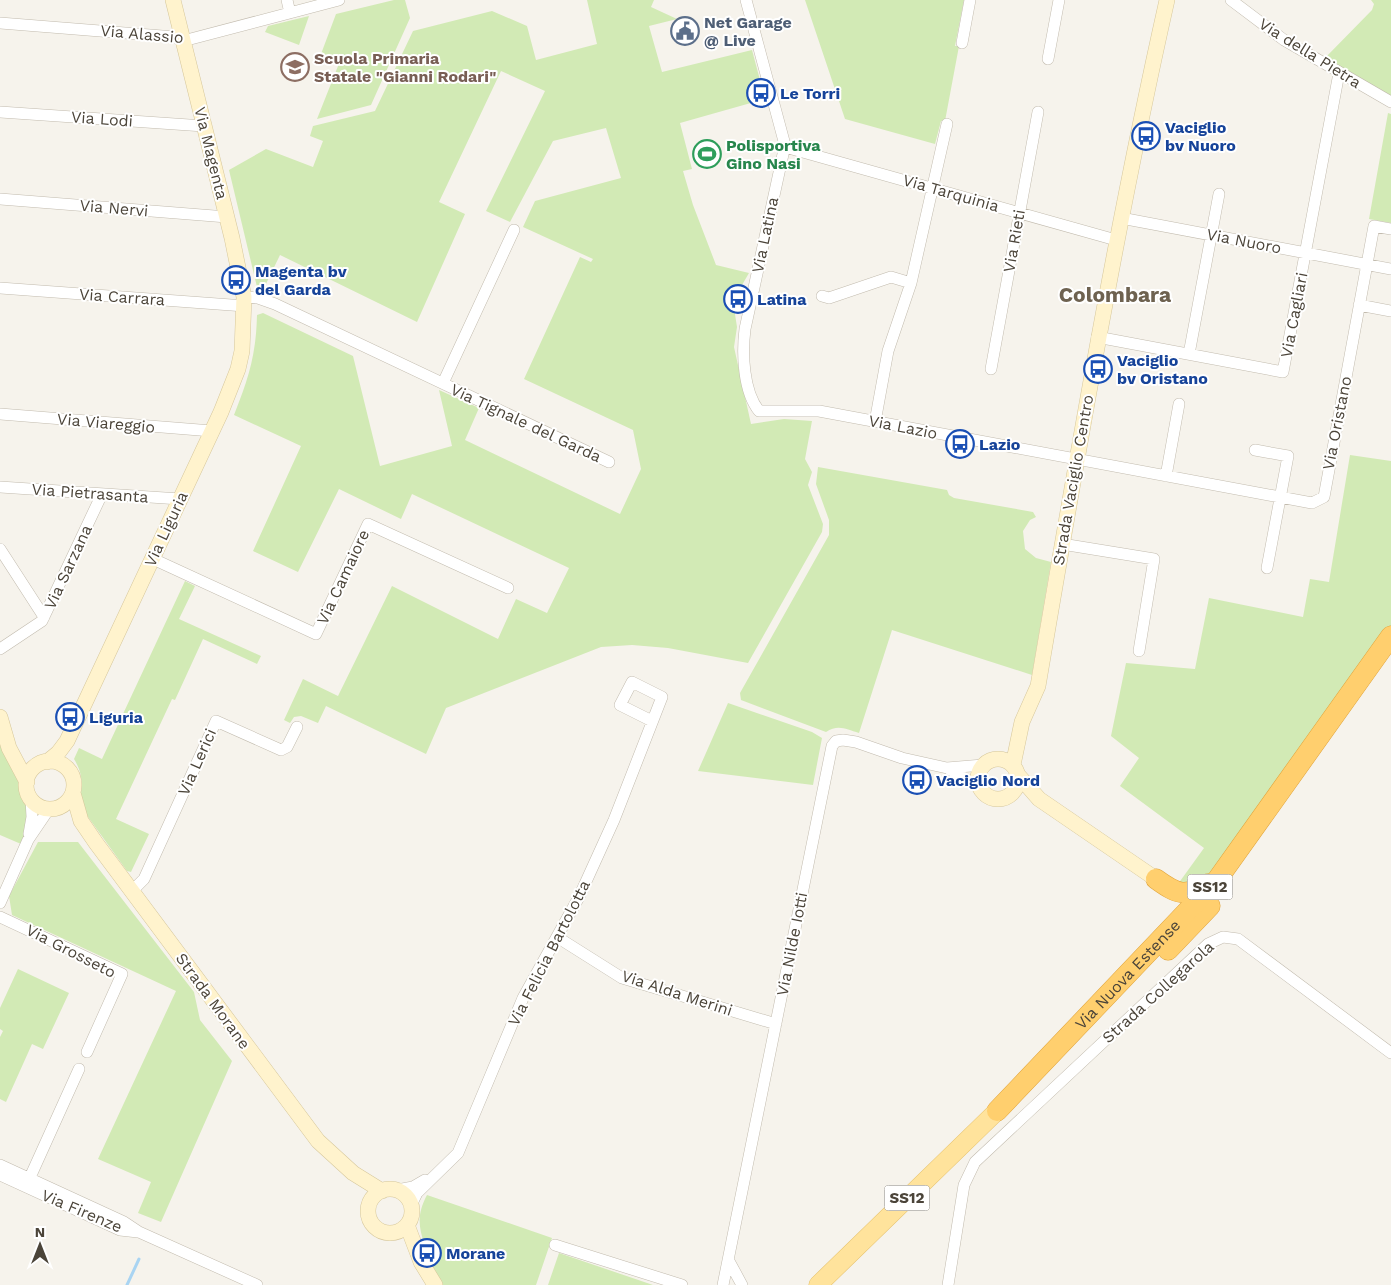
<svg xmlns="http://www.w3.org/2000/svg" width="1391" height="1285" font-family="'Work Sans',sans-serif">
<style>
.green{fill:#d2eab5}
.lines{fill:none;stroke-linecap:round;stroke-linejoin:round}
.stream{stroke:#a9d4f2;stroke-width:3}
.street-casing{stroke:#c2bbae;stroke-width:12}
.secondary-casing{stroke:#d6c79b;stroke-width:16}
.primary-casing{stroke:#e6c16a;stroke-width:19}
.highway-casing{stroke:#e0a43c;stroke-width:21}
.street{stroke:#fff;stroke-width:11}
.secondary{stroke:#fff3cd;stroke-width:15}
.primary{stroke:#ffe39c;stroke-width:18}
.highway{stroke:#ffcf6e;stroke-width:20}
.labels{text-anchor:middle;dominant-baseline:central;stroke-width:4;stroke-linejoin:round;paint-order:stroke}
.shield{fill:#fff;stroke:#817c74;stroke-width:1}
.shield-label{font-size:15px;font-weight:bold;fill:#4b4439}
.service-label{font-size:16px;font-weight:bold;fill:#4e5e75;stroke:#fff;text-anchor:start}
.street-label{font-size:16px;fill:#4b4439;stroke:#fff}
.education-label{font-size:16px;font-weight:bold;fill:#785e54;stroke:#fff;text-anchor:start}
.transit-label{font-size:16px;font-weight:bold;fill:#164399;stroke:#fff;text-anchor:start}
.leisure-label{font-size:16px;font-weight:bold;fill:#27864d;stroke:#fff;text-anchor:start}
.district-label{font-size:21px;font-weight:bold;fill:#6e6250;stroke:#fff}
</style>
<rect width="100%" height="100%" fill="#f6f3ec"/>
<path class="green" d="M394 0H405L410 18 371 105 317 119 340 61 321 54 336 14Z
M587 0H654L651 7 677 19 649 26 662 72 752 50 765 99 680 123 692 169 683 171 693 205 716 265 749 273 738 292 734 308 737 327 734 347 751 424 784 419 812 421 805 459 812 472 808 485 823 524 822 532 748 663 668 648 632 645 601 647 446 708 426 754 326 706 318 723 301 716 294 717 290 723 284 720 303 679 338 696 392 586 498 639 516 599 547 613 569 568 412 494 401 519 339 489 298 572 253 551 301 446 234 415C249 377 256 355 257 315L263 313 353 356 380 466 452 446 439 390 479 408 465 440 620 514 641 469 633 430 524 379 580 257 591 262 593 259 523 227 535 201 621 178 606 128 553 141 510 222 486 211 545 91 501 71 439 202 465 214 417 322 280 255 263 290 257 287 229 170 266 149 313 167 323 141 310 136 313 126 375 111 413 31 492 11 527 26 536 60 597 44Z
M805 0H964L955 46H959L945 121H941L935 144 845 119Z
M1371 0H1391V96L1324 59 1372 10 1374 4Z
M309 16 299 45 265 32 268 26Z
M1388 113 1391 114V223L1369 219Z
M1350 455 1391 461V628L1219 874 1196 889 1178 884 1204 848 1120 786 1139 758 1111 736 1126 663 1195 669 1209 598 1303 617 1310 579 1329 582Z
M818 467 947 490 949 495 954 498 1033 512 1036 517 1030 520 1023 531 1025 549 1036 558 1051 562 1032 675 892 630 859 733C846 729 838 724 826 732L741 700 740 693 829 535V520L816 484Z
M185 581 195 586 179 619 261 656 257 664 203 639 175 700 172 699 116 819 149 834 131 872 127 871 83 810C77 790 88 782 74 759L79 748 102 759Z
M728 703 812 732 822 738 813 785 698 771Z
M0 740 21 777V791L28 806 29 825 21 844 0 835Z
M38 842H78L194 992 200 1020 232 1061 161 1222 138 1213 151 1182 98 1159 176 991 12 915 9 896Z
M18 969 69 993 43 1049 32 1044 6 1102 0 1099V1037L3 1031 0 1029V1008Z
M427 1195 552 1238 536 1285H442L429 1262 433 1257 430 1248 425 1246C418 1226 417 1214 427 1195Z
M559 1253 653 1285H548Z"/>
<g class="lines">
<path class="stream" d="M127 1285 139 1259"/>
<defs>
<path id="street" d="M287 0 290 13
M746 0 785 145 745 329C742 353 743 391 759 411H819L1312 503 1324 497 1374 226 1391 229
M1231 0 1284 40 1391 102
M0 23 175 37 183 41 339 0
M962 43 970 0
M1048 59 1059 0
M0 112 204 126
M785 147 1116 240
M0 199 227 217
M1121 218 1391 269
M0 288 245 306
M822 296 829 298 891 277 911 283
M244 297 258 298 275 304 609 462
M1359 305 1391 311
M1097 337 1283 372 1339 73
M1189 354 1219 194
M991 369 1038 112
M443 383 514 230
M0 414 212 431
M875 422 888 351 911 283 947 124
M1255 450 1288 456 1267 568
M1166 476 1179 404
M0 487 180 499
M1062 544 1154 559 1139 651
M0 549 44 617
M153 559 316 634 368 524 508 588
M0 649 42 621 102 494
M949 769 979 787
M29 834 32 817 31 799
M132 891 144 879 216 721 281 750 287 747 297 727
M0 903 28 840 49 809
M0 917 122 974 87 1052
M557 937 622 978 776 1024
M0 1165 124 1222 139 1232 257 1285
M0 1175 120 1230 138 1232
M27 1184 79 1069
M397 1190 413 1187 425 1180
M411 1205 417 1193 458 1153 523 998 579 897 614 820 662 697 632 682 620 705 652 721
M555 1245 682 1285
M729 1261 742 1285
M723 1285 832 746 836 741 843 740 856 742 902 758 947 768 983 765
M948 1285 964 1185 975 1162 1208 944 1223 937 1238 939 1391 1053"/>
<path id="secondary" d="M0 717 9 748 27 782
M978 779a20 20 0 1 1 40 0a20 20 0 1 1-40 0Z
M26 785a24 24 0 1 1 48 0a24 24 0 1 1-48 0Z
M47 762 58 753 67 741 221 412 238 369 242 351 244 297 232 238 173 0
M1013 765 1022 722 1038 686C1077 457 1116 227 1167 0
M1018 775 1039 799 1156 879
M73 793 81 821 96 843 318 1141 353 1173 382 1191
M368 1211a22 22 0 1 1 44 0a22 22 0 1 1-44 0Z
M407 1225 421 1262 435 1285"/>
<path id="primary" d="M818 1285 997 1111"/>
<g id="highway">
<path d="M1156 879C1178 895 1185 897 1208 884"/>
<path d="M1168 950 1210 906"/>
<path id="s1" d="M997 1111 1217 880 1391 636"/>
</g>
</defs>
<use href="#street" class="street-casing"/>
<use href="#secondary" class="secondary-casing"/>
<use href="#primary" class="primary-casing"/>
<use href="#highway" class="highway-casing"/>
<use href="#street" class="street"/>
<use href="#secondary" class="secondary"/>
<use href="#primary" class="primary"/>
<use href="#highway" class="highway"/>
</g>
<defs>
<symbol id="civic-ring" viewBox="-11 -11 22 22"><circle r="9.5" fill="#fff" stroke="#5c6f8a" stroke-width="1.5"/><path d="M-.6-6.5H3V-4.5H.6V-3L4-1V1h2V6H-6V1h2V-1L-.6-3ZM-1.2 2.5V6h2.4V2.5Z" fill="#5c6f8a"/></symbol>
<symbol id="school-ring" viewBox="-11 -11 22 22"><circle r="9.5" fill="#fff" stroke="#8d6e63" stroke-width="1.5"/><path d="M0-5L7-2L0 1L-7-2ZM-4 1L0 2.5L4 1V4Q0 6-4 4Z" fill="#8d6e63"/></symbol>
<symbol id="bus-ring" viewBox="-11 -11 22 22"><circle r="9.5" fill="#fff" stroke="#1a4fb4" stroke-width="1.5"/><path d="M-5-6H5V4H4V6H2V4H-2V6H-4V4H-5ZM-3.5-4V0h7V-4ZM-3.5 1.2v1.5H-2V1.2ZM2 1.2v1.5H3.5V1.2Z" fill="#1a4fb4"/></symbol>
<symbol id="stadium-ring" viewBox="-11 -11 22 22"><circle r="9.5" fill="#fff" stroke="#2e9e5b" stroke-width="1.5"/><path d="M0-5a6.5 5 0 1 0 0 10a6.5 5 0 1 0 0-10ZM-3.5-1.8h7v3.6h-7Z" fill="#2e9e5b"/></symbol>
</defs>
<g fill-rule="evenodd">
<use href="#civic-ring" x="669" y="15" width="32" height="32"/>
<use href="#school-ring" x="279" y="51" width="32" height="32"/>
<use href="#bus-ring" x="745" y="77" width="32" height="32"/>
<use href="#bus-ring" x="1130" y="120" width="32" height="32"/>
<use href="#stadium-ring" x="691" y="138" width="32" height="32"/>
<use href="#bus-ring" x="220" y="264" width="32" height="32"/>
<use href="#bus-ring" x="722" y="283" width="32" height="32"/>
<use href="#bus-ring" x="1082" y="353" width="32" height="32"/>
<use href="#bus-ring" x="944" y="428" width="32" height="32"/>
<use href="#bus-ring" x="54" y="701" width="32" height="32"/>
<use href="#bus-ring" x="901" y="764" width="32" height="32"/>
<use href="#bus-ring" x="411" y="1237" width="32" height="32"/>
</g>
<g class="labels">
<g class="shield">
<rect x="1187.5" y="874.5" width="45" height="25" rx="4"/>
<rect x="884.5" y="1185.5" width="45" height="25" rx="4"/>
</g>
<g class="shield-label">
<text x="1210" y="887">SS12</text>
<text x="907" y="1198">SS12</text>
</g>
<g class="service-label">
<text x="704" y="22">Net Garage<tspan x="704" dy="18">@ Live</tspan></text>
</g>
<g class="street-label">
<text transform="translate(142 34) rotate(5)">Via Alassio</text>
<text transform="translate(1310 53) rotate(32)">Via della Pietra</text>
<text transform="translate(102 119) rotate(4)">Via Lodi</text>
<text transform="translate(211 153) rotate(76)">Via Magenta</text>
<text transform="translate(951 193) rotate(16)">Via Tarquinia</text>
<text transform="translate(114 208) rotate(5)">Via Nervi</text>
<text transform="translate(765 235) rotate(-78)">Via Latina</text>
<text transform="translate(1014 241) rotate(-80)">Via Rieti</text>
<text transform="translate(1244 241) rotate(11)">Via Nuoro</text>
<text transform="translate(122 297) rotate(4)">Via Carrara</text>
<text transform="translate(1294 315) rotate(-79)">Via Cagliari</text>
<text transform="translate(106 423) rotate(5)">Via Viareggio</text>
<text transform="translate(526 423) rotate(25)">Via Tignale del Garda</text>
<text transform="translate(1337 423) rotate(-79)">Via Oristano</text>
<text transform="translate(903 427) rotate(11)">Via Lazio</text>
<text transform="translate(1073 480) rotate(-80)">Strada Vaciglio Centro</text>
<text transform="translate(90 493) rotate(4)">Via Pietrasanta</text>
<text transform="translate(166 529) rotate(-65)">Via Liguria</text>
<text transform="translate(68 567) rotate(-65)">Via Sarzana</text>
<text transform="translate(343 577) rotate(-65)">Via Camaiore</text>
<text transform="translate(197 762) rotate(-66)">Via Lerici</text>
<text transform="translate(792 944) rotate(-79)">Via Nilde Iotti</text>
<text transform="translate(71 951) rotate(27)">Via Grosseto</text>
<text transform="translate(549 953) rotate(-63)">Via Felicia Bartolotta</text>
<text stroke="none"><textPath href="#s1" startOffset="189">Via Nuova Estense</textPath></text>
<text transform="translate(1158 992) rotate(-42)">Strada Collegarola</text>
<text transform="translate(677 993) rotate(18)">Via Alda Merini</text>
<text transform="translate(213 1001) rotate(54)">Strada Morane</text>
<text transform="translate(82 1211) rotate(23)">Via Firenze</text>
</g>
<g class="education-label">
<text x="314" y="58">Scuola Primaria<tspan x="314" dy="18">Statale "Gianni Rodari"</tspan></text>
</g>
<g class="transit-label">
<text x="780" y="93">Le Torri</text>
<text x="1165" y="127">Vaciglio<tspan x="1165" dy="18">bv Nuoro</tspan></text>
<text x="255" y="271">Magenta bv<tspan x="255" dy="18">del Garda</tspan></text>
<text x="757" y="299">Latina</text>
<text x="1117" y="360">Vaciglio<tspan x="1117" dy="18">bv Oristano</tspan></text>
<text x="979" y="444">Lazio</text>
<text x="89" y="717">Liguria</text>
<text x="936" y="780">Vaciglio Nord</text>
<text x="446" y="1253">Morane</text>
</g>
<g class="leisure-label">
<text x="726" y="145">Polisportiva<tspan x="726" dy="18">Gino Nasi</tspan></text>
</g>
<g class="district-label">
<text x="1115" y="294">Colombara</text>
</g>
</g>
<g transform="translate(40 1245)" stroke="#ffffff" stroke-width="4" paint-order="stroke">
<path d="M0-4L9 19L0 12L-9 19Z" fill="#4b4439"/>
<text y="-8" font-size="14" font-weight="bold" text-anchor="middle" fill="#4b4439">N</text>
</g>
</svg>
